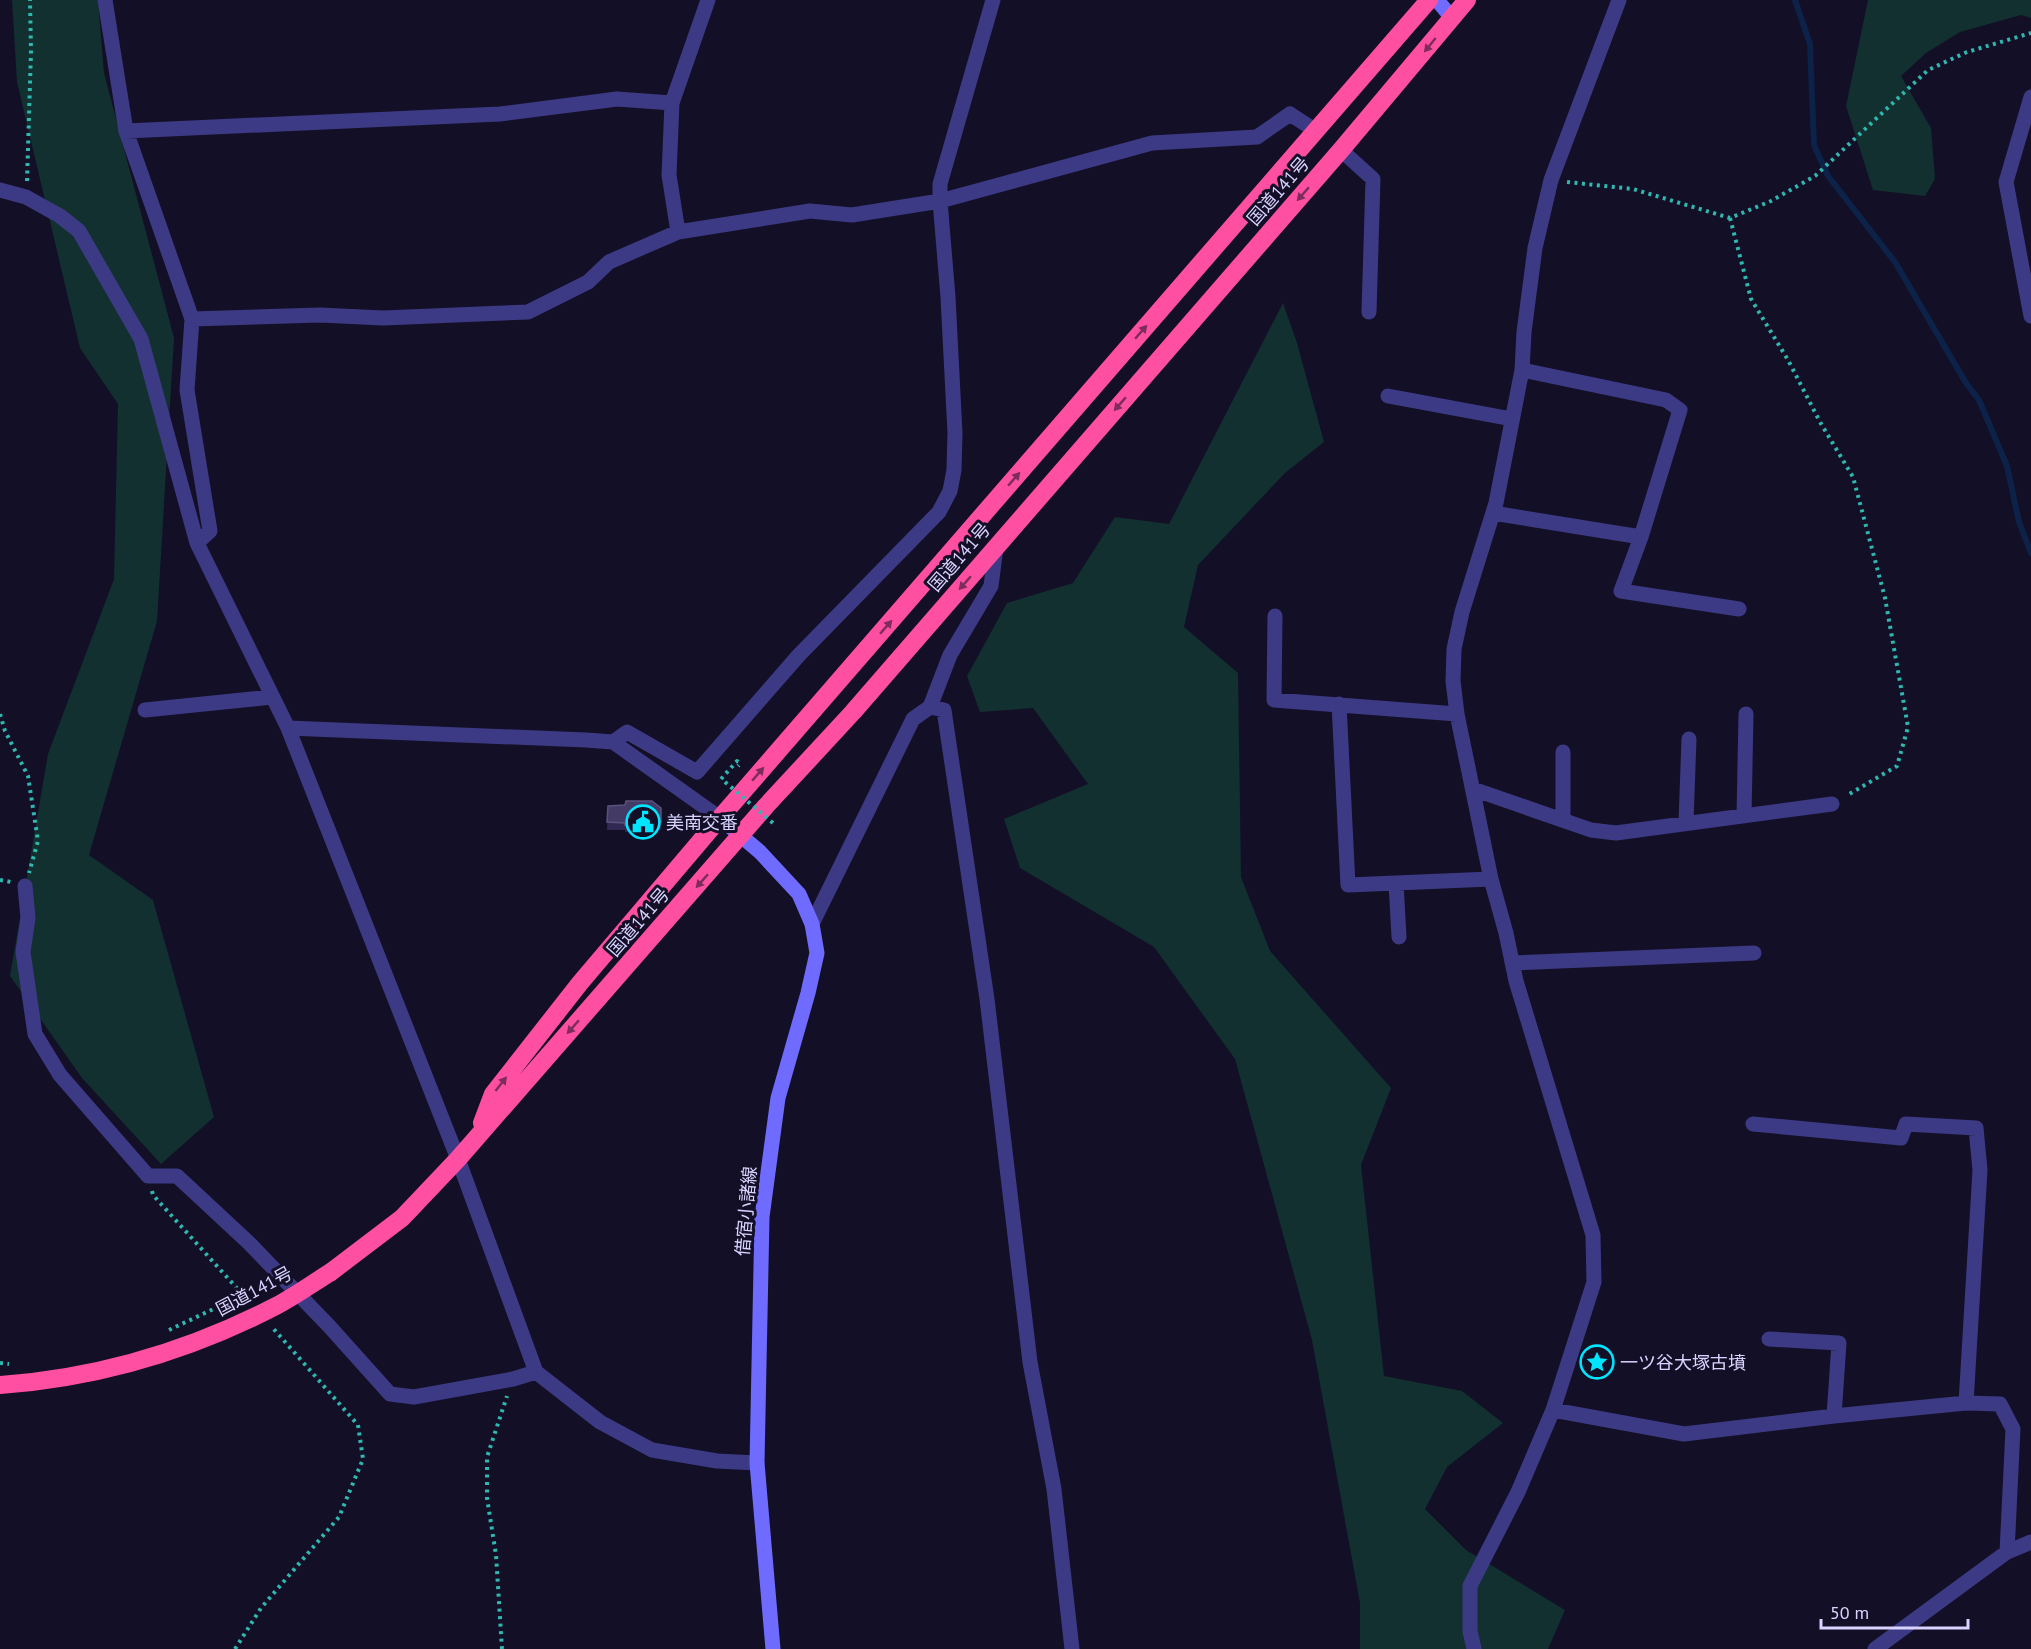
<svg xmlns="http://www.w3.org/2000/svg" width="2031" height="1649" font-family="'PT Sans','Noto Sans JP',sans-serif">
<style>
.green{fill:#12302f}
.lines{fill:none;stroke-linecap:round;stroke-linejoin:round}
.stream{stroke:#0c2248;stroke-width:6}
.path{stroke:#2fb8b0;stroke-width:4;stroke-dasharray:3 4.5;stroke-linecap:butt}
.street{stroke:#3d3a85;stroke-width:15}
.secondary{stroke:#6f6bff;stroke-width:15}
.highway{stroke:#ff4fa3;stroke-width:18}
.path-bridge{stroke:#2fb8b0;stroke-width:4;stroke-dasharray:3 4.5;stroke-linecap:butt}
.highway-bridge{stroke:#ff4fa3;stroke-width:18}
.wall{fill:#312854}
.building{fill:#433a66;stroke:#5a527e;stroke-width:1.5}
.oneway{fill:#7d2c5e}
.labels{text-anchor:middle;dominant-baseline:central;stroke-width:6;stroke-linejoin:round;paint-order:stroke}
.street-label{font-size:18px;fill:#d9d4ff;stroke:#130f26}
.poi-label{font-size:18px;fill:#d9d4ff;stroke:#130f26;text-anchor:start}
</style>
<rect width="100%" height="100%" fill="#130f26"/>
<path class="green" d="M12 0H98L104 73 174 338 157 621 89 855 153 900 214 1117 161 1164 82 1078 10 976 48 754 114 579 118 404 80 348 17 82Z
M1868 0H2031V18L2021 15 1960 32 1926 53 1901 76 1931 128 1935 179 1925 196 1873 190 1846 106Z
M1283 303 1297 343 1324 442 1285 473 1198 565 1184 627 1238 673 1241 877 1270 951 1391 1088 1361 1165 1384 1376 1462 1391 1503 1423 1447 1467 1425 1509 1466 1550 1565 1610 1548 1649H1360V1603L1312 1340 1235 1059 1154 947 1020 868 1004 819 1088 784 1033 708 980 712 967 676 1007 603 1073 583 1115 517 1169 524Z"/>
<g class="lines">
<path class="stream" d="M1795 0 1810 44 1814 145 1828 176 1895 262 1966 383 1979 400 2007 466 2019 522 2031 553"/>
<path class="path" d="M27 181 31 51 30 0
M1567 182 1633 189 1730 218 1771 201 1815 176 1928 70 1967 52 2031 33
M1730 218 1751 299 1788 360 1820 422 1853 477 1885 598 1908 727 1897 766 1846 796
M0 714 5 731 28 776 38 841 29 873
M721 779 737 761 740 764 738 766
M0 880 11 882
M152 1191 153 1195 243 1295 169 1330
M0 1363 9 1364
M235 1649 261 1608 339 1517 363 1459 358 1425 272 1327
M502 1649 496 1555 487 1498V1457L507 1396"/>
<path class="street" d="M105 0 126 131 192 319 187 390 210 531 197 543
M2031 97 2006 182 2031 316
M126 131 500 114 617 99 672 103
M1341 150 1373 179 1369 312
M0 190 26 197 60 216 79 231 141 339 197 543 288 728 586 740 613 742 720 818
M678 232 669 175 672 103 708 0
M192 319 320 315 383 318 528 312 588 282 609 262 678 232 810 211 852 215 940 201 1152 143 1257 137 1290 114 1316 131
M1388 396 1512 419
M1493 513 1641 537 1680 410 1666 400 1522 370
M1641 537 1621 591 1739 609
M1275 616 1274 700 1457 714
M1339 704 1348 885 1491 879
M930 707 950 655 991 586 996 547
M145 710 272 697
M288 728 458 1159 536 1372 600 1422 652 1450 717 1461 757 1463
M613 742 627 732 697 772 799 655 939 512 950 491 954 470 955 433 948 297 940 201V184L993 0
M1473 789 1591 830 1616 833 1832 804
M1744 816 1746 714
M1563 818V752
M1686 822 1689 739
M1396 883 1399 937
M25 886 28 918 23 952 35 1034 60 1075 148 1176H177L249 1243 329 1326 390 1394 414 1397 513 1379 536 1372
M812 924 913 719 930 707 944 710 987 999 1030 1362 1054 1489 1072 1649
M1512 963 1754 953
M1753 1124 1901 1138 1906 1124 1976 1128 1980 1170 1966 1403
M1769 1339 1839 1343 1834 1416
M1553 1410 1684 1434 1834 1416 1966 1403 2000 1404 2013 1429 2007 1552
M1474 1649 1470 1631V1586L1518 1492 1553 1410 1594 1282 1593 1235 1516 981 1506 933 1491 879 1457 714 1453 681 1454 649 1462 612 1496 503 1522 370 1524 332 1535 248 1551 180 1619 0
M1875 1649 2007 1552 2031 1542"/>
<path class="secondary" d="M1437 0 1452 18
M720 818 760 852 799 894 812 924 817 953 808 993 778 1098 762 1217 757 1463 773 1649"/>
<path class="highway" d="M482 1123 493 1094 580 983 720 818 1429 0
M331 1272 402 1218 458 1159 766 806 853 712 1341 150 1467 0"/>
<path class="path-bridge" d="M725 782 773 823"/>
<path class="highway-bridge" d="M0 1385C98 1378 189 1351 276 1306 295 1296 313 1283 331 1272"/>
</g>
<path class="wall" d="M625 805 661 808V829L625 832V830H607L608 806Z"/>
<path class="building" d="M626 801H652L661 808V822L625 825V823L607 822 608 806 625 805Z"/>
<defs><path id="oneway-solid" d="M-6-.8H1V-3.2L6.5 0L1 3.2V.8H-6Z" transform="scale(1.5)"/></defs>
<g class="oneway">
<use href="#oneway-solid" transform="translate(1430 45) rotate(129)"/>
<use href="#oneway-solid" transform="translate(1303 194) rotate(131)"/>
<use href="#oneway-solid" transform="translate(1141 332) rotate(-49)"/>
<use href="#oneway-solid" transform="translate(1120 404) rotate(131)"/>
<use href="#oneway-solid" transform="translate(1014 479) rotate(-49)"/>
<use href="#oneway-solid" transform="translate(965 583) rotate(131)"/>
<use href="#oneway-solid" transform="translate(886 627) rotate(-49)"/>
<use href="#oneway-solid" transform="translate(758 774) rotate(-49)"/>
<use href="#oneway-solid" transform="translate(702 881) rotate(131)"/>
<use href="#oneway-solid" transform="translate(573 1027) rotate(131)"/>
<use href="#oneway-solid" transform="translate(501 1084) rotate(-52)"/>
</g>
<defs>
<symbol id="civic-ring" viewBox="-11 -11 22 22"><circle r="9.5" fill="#130f26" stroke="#00e5ff" stroke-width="1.5"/><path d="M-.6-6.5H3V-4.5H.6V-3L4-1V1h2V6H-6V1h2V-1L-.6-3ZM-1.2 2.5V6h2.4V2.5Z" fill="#00e5ff"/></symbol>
<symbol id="sight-ring" viewBox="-11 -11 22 22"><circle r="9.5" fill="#130f26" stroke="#00e5ff" stroke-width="1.5"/><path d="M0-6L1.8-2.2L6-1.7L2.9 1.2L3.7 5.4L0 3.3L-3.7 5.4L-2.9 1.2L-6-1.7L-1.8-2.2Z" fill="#00e5ff"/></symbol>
</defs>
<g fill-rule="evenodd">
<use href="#civic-ring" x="624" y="803" width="38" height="38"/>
<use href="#sight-ring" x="1578" y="1343" width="38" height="38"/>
</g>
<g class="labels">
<g class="street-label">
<text transform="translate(1278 191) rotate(-49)">国道141号</text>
<text transform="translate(959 557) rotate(-49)">国道141号</text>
<text transform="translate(638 922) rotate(-49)">国道141号</text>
<text transform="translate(746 1211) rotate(-85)">借宿小諸線</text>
<text transform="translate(254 1291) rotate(-28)">国道141号</text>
</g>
<g class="poi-label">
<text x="666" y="822">美南交番</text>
<text x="1620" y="1362">一ツ谷大塚古墳</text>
</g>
</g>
<path d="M1821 1619v9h147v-9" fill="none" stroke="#d9d4ff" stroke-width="3"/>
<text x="1830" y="1619" font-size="18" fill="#d9d4ff" stroke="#130f26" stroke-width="4.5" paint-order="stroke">50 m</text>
</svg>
